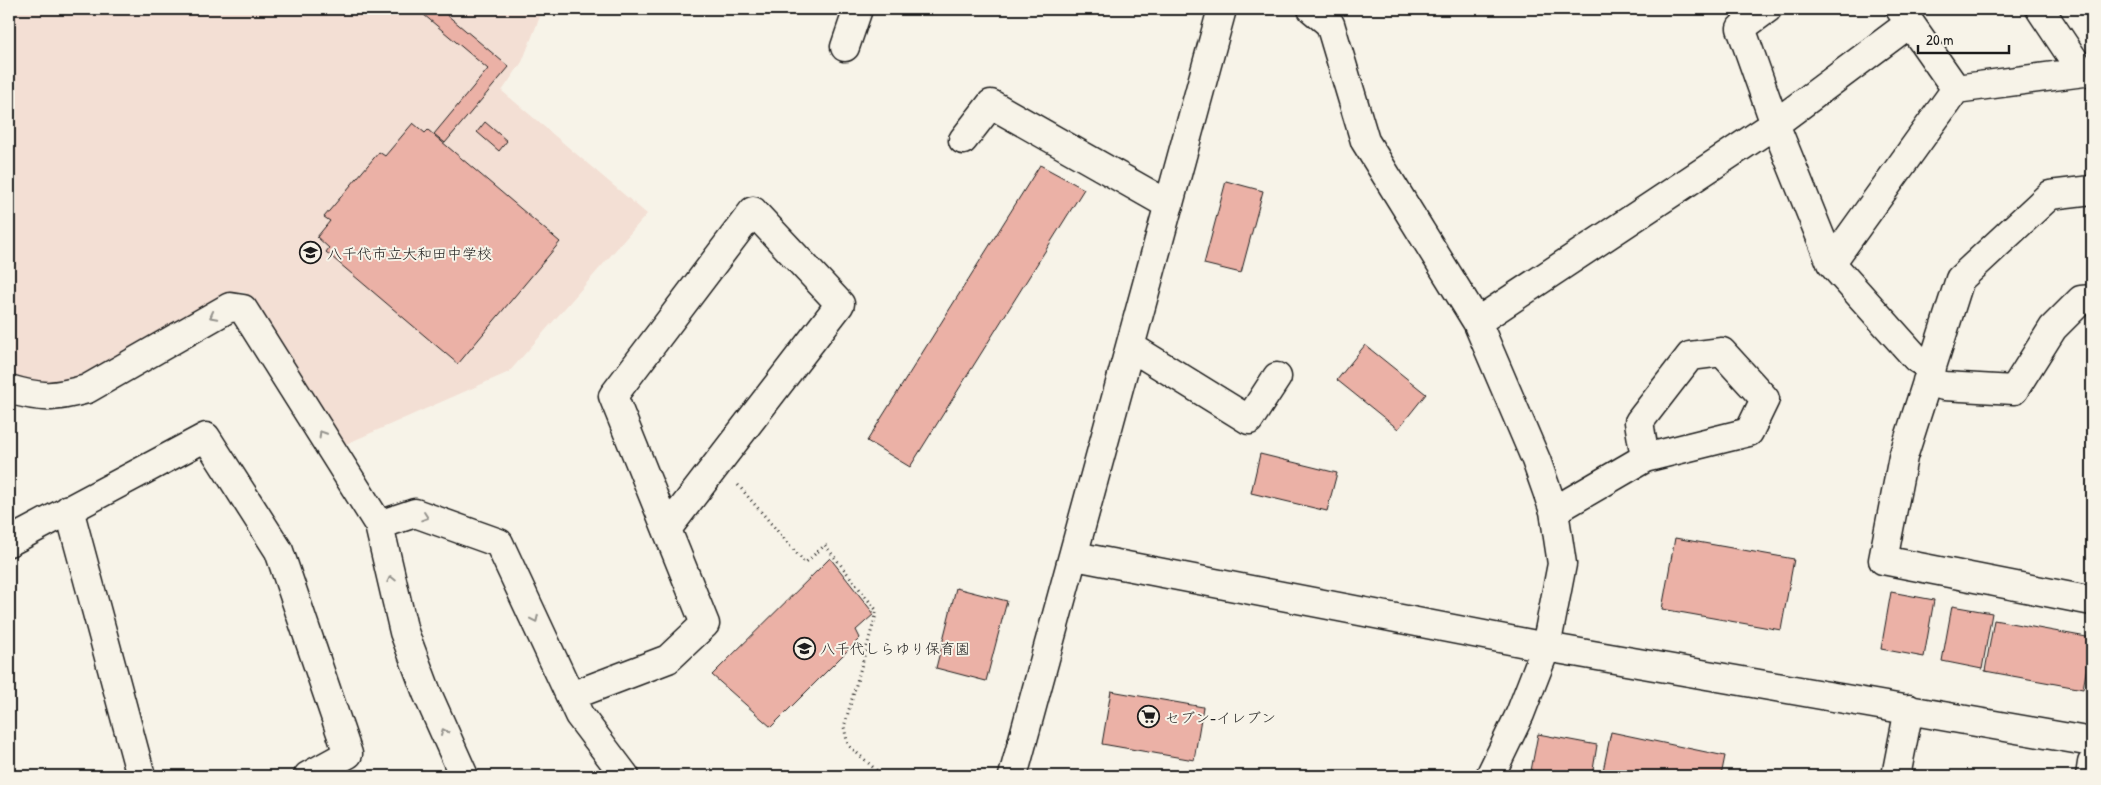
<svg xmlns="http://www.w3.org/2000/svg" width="2101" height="785" font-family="'Patrick Hand','Klee One',sans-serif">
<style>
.built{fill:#f3dfd4}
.building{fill:#ebb1a6;stroke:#1c1c1c}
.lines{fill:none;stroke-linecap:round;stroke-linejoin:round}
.minor-casing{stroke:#1c1c1c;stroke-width:31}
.path{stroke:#1c1c1c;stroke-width:3;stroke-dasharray:1 4;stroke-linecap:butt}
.minor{stroke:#f7f3e8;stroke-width:28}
.oneway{stroke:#94928c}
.labels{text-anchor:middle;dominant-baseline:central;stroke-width:4;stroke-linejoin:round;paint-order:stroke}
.poi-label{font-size:15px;fill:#1c1c1c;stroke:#f7f3e8;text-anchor:start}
</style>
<rect width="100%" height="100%" fill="#f7f3e8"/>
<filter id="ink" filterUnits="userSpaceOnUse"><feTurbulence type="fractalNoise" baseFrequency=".02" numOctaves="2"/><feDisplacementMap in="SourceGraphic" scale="10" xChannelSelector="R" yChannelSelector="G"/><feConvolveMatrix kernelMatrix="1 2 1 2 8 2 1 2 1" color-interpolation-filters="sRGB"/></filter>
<g filter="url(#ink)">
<path class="built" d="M9 9H543L522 62 502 91 647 214 509 372 346 444 254 303 244 292 225 293 70 382 40 384 11 375 9 374Z"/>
<path class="building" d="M417 9H440L509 67 445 143 434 134 488 69Z
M485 122 507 141 499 151 477 132Z
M413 123 425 133 428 130 560 242 458 364 326 252 329 248 317 237 330 221 324 217 379 152 385 156Z
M1040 165 1084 189 910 467 867 441Z
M1226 181 1263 191 1241 273 1204 264Z
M1365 345 1426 394 1398 429 1337 380Z
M1260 454 1337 473 1327 511 1251 493Z
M1675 538 1794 559 1781 630 1662 609Z
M830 558 874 614 856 630 860 638 771 727 712 675Z
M956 588 1007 601 986 681 936 668Z
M1891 592 1934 600 1924 657 1881 649Z
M1952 606 1992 613 1982 669 1942 661Z
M1994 620 2092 638 2083 689 1985 671Z
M1111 691 1203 707 1194 760 1102 744Z
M1611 732 1725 756 1721 776H1602Z
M1538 734 1597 745 1592 776H1530Z
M1749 771 1776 776H1748Z
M1808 773 1822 776H1807Z"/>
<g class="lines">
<defs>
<path id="minor" d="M1312 9 1330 24 1365 141 1477 322 1536 460 1554 511 1562 564 1546 647 1520 714 1490 776
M1900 9 1956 89
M2040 9 2082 72
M1910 23 1775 124 1831 263 1916 358 1932 368
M845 47 858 9
M963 140 991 104 1169 205
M2092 190 2050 195 1960 279 1903 457 1883 560 2092 601
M1831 263 1956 89 2092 71
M1477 322 1775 124 1741 28 1767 9
M1131 347 1249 420 1277 377
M1927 381 1944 386 2014 390 2053 328 2081 300 2092 299
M9 389C42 399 54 398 87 389L230 307 243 309 379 525 404 632 427 693 464 776
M69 509 141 776
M1554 511 1645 458 1749 432 1765 399 1722 352 1690 356 1639 422 1645 458
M379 525 415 513 499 543 579 715 625 776
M9 542 206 437 279 551 348 754 308 776
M1075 556 1546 647 2092 742
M571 696 668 659 705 624 613 396 753 211 840 304 667 529
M1013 776 1222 9
M1896 776 1909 709
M2090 776 2092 763"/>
</defs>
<use href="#minor" class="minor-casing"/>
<path class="path" d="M738 485 805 563 825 545 877 611 844 727 848 745 883 776"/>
<use href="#minor" class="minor"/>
</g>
<defs><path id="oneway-chevron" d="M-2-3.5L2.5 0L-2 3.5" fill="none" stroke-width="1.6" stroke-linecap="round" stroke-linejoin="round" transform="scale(1.25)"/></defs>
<g class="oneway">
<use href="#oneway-chevron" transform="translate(213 316) rotate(152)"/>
<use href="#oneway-chevron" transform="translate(322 434) rotate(-122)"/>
<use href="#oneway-chevron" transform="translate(425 517) rotate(19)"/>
<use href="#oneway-chevron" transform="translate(391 579) rotate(-103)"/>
<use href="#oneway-chevron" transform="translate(535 619) rotate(65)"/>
<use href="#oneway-chevron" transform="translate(444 732) rotate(-114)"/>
</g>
</g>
<defs>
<symbol id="school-ring" viewBox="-11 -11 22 22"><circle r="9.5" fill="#f7f3e8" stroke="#1c1c1c" stroke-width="1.5"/><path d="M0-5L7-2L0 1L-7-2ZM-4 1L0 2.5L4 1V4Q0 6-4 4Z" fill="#1c1c1c"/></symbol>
<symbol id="supermarket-ring" viewBox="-11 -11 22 22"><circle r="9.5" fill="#f7f3e8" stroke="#1c1c1c" stroke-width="1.5"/><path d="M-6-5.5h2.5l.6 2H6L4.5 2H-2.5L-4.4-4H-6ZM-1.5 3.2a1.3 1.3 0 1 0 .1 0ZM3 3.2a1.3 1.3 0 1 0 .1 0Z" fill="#1c1c1c"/></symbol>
</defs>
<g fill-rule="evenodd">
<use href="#school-ring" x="298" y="240" width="25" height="25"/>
<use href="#school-ring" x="792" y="636" width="25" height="25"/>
<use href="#supermarket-ring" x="1136" y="704" width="25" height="25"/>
</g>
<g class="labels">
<g class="poi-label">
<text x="327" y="253">八千代市立大和田中学校</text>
<text x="820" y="648">八千代しらゆり保育園</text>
<text x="1165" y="717">セブン-イレブン</text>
</g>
</g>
<rect width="2101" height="785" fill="none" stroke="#f7f3e8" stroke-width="30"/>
<rect x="15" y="15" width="2071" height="755" fill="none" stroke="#1c1c1c" stroke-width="2" filter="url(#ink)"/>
<path d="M1918 45v8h91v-8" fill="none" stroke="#1c1c1c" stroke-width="2.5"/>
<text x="1926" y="45" font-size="15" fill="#1c1c1c" stroke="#f7f3e8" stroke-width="4" paint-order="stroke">20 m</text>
</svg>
